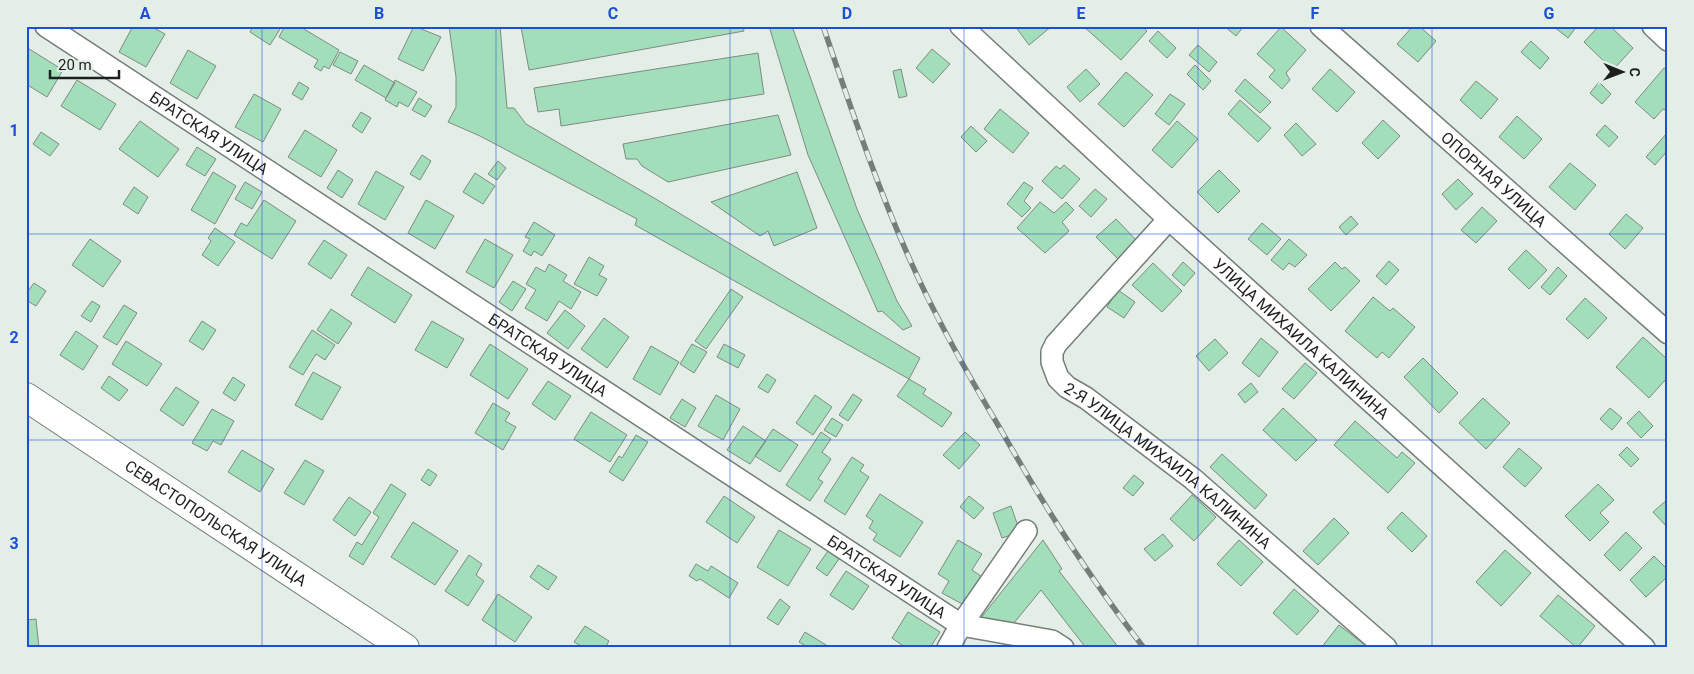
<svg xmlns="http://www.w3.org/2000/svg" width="1694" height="674" font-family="Roboto,sans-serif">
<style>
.building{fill:#a3debb;stroke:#7f8a83}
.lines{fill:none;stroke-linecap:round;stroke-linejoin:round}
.street-casing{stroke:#747e77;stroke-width:24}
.secondary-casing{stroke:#747e77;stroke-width:30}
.street{stroke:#fff;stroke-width:21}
.secondary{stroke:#fff;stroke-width:28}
.rail-casing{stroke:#767e79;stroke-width:5.5}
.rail{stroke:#e3eee7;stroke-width:4;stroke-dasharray:11;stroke-linecap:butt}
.grid{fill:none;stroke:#1d4ed8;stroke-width:1;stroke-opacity:0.55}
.labels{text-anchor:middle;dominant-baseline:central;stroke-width:4;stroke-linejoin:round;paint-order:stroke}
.street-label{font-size:16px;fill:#1c201d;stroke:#e3eee7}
.neatline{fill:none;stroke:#1d4ed8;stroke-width:2}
.grid-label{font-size:16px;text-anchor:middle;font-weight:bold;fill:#1d4ed8}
</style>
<rect width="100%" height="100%" fill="#e3eee7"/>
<path class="building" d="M133 26H150L165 34 146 67 119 52Z
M253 26H282L270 45 250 32Z
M285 26H299L339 50 329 69 324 66 321 71 314 67 318 60 279 37Z
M414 26 441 37 423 71 398 59Z
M449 26H500L507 108H514L526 124 654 198 920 358 909 379 635 225 637 219 480 136 448 122 456 107V77Z
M743 26 744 31 529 70 521 27Z
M769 26H792L857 209 897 301 912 326 903 330 882 311 878 312 808 155Z
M1015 26H1052L1029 45Z
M1083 26H1142L1147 31 1121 60Z
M1224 26H1244L1236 36Z
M1413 26H1419L1436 41 1418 62 1397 44Z
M1553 26H1577L1568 38Z
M1599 26H1610L1633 48 1613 70 1584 42Z
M1281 27 1306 50 1286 73 1290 80 1282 89 1269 77 1275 70 1257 54Z
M1158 31 1176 48 1167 58 1149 41Z
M1531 41 1549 58 1540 69 1521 52Z
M1198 45 1217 62 1209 72 1189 55Z
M26 47 63 70 47 97 26 84Z
M932 49 950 64 933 83 916 68Z
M188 50 216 66 197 99 170 83Z
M340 52 358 61 351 74 333 65Z
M758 53 764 94 561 126 559 109 538 112 534 88Z
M364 65 395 83 386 98 355 80Z
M1195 65 1211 81 1203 90 1187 74Z
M1664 68 1668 70V111L1663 109 1654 119 1635 102Z
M901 69 907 96 899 98 893 71Z
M1086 69 1100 84 1080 102 1067 87Z
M1330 69 1355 92 1337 112 1312 89Z
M1126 72 1153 95 1124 127 1098 104Z
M1245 79 1271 102 1260 113 1235 91Z
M77 80 116 104 100 130 61 106Z
M395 80 417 92 408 107 399 102 397 107 385 100Z
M1476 81 1498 99 1481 119 1460 100Z
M299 82 309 88 302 100 292 94Z
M1599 82 1611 94 1602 104 1590 93Z
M254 94 281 109 263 142 235 127Z
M1170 94 1185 104 1169 125 1155 114Z
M419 98 432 106 425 117 412 110Z
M1240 100 1271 128 1258 142 1228 114Z
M1000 109 1029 133 1013 153 984 129Z
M361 112 371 118 362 133 352 126Z
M778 115 791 155 668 182 642 166 637 159H626L623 144Z
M1517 116 1542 139 1524 159 1499 137Z
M1383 120 1400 136 1378 159 1362 143Z
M140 121 179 149 158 177 119 149Z
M1177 121 1198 139 1172 168 1152 150Z
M1296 123 1316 144 1302 156 1284 135Z
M1605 125 1618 137 1609 147 1596 135Z
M971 126 987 141 976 152 961 137Z
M305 130 337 150 321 177 288 157Z
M41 132 59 144 50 156 33 144Z
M1667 133 1668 150 1655 165 1646 157Z
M197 147 216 159 205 176 186 165Z
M422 155 431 161 420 180 410 174Z
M498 161 506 168 497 180 488 174Z
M1570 163 1596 185 1575 210 1549 187Z
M1064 165 1080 179 1062 199 1042 181 1056 166 1060 169Z
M338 170 353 180 342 198 327 188Z
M1219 170 1240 191 1218 213 1197 192Z
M376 171 404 187 385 220 358 204Z
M213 172 236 186 215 224 191 210Z
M797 172 817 228 774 246 768 231 760 236 711 202Z
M475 173 495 186 483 204 463 192Z
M1458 179 1473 194 1456 210 1442 194Z
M245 182 262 192 252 209 235 199Z
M1024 182 1033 188 1024 201 1031 208 1022 217 1007 204Z
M134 187 148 197 138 214 123 204Z
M1095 189 1107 199 1091 217 1079 206Z
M264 200 296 221 272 259 234 235 241 223 247 226Z
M426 200 454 216 435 249 408 233Z
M1040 202 1054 213 1066 202 1074 210 1062 222 1069 231 1045 253 1017 228Z
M1482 207 1497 221 1476 243 1461 230Z
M1626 214 1643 228 1625 249 1609 234Z
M1351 216 1358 224 1346 235 1339 227Z
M1116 219 1138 242 1119 260 1096 237Z
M534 222 555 235 542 256 534 251 531 256 523 251 530 239 525 237Z
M1262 223 1281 239 1267 255 1248 239Z
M215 228 235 242 218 266 202 255 211 241 208 238Z
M90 239 121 261 103 287 72 265Z
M485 239 513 255 494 288 466 272Z
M1289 239 1307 255 1295 267 1289 263 1283 270 1271 260Z
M324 240 347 255 331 279 308 264Z
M1526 250 1547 270 1529 289 1508 269Z
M589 257 604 266 599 275 607 279 597 296 574 284Z
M1389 261 1399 270 1386 285 1376 276Z
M1183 262 1195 273 1184 286 1172 275Z
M1335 262 1342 269 1345 267 1360 281 1331 311 1308 289Z
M1153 263 1182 291 1162 312 1132 285Z
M549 264 567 275 563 281 581 292 571 309 559 301 547 321 525 308 536 290 526 284 536 267 545 272Z
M368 267 412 295 395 323 351 295Z
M1558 267 1567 276 1550 295 1541 287Z
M513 281 526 289 512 311 499 302Z
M34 283 46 291 36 306 26 300V294Z
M731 289 743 297 706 349 695 341Z
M1118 290 1135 302 1124 318 1107 307Z
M1373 297 1390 311 1393 308 1415 327 1389 358 1382 352 1377 358 1345 331Z
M1585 298 1607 318 1588 339 1566 319Z
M92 301 100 306 91 322 81 316Z
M124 305 137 313 117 345 103 337Z
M331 309 352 323 338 344 317 330Z
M565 310 585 326 568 349 547 333Z
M604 318 629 337 607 368 581 349Z
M202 321 216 330 203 350 189 341Z
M432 321 464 339 447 368 415 350Z
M312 330 335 345 325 360 316 354 303 375 289 367Z
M76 331 98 346 83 370 60 355Z
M1643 337 1668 360V377L1649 398 1616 367Z
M1261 338 1278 352 1259 377 1242 363Z
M1215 339 1228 353 1209 371 1196 356Z
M126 341 162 364 147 386 112 364Z
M490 344 528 369 508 399 470 375Z
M692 344 707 352 694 373 680 364Z
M724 344 745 355 738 368 717 357Z
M651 346 679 362 660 395 633 379Z
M1423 358 1458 393 1439 413 1404 377Z
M1305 363 1317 373 1294 399 1282 389Z
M313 372 341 387 322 420 295 405Z
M767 374 776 380 768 393 758 387Z
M109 376 128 390 119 401 101 388Z
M233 377 245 385 235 401 223 393Z
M909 379 926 389 923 394 952 413 942 427 897 396Z
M548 381 571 396 555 420 532 404Z
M1251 383 1258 392 1245 403 1238 394Z
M176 387 199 402 183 426 160 410Z
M853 394 862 400 848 421 839 415Z
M716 395 740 409 723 440 698 426Z
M815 395 832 407 813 435 796 423Z
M1483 398 1510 423 1486 449 1459 423Z
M682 399 696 408 685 427 670 418Z
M493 403 510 413 505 421 516 427 503 450 475 433Z
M1283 408 1317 440 1296 461 1263 430Z
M1610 408 1622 418 1612 430 1600 419Z
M212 409 234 421 221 445 213 441 207 451 192 443Z
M1639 411 1653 426 1641 438 1627 423Z
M591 412 627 435 610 462 574 439Z
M832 418 843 425 836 437 824 430Z
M1355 421 1397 458 1402 452 1415 463 1388 493 1334 445Z
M743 426 766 441 750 464 727 450Z
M773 429 798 445 780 472 755 456Z
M821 432 831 439 822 452 831 459 818 479 823 482 810 501 786 485Z
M965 432 980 445 959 469 943 455Z
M636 435 648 442 623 481 609 472 619 456 622 458Z
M1627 447 1639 459 1631 467 1619 455Z
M1519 448 1542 468 1525 487 1503 467Z
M242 450 274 469 260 492 228 472Z
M1222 454 1267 495 1255 509 1210 467Z
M852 457 864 465 860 471 869 477 845 515 824 501Z
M305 460 324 471 304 505 284 493Z
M428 469 437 475 430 486 421 480Z
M1134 475 1144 483 1133 496 1123 488Z
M391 484 406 494 363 565 349 556 357 542 362 545 379 517 373 513Z
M1598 484 1614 500 1600 513 1609 522 1590 541 1565 516Z
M880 494 923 522 900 557 873 540 877 534 869 528 873 521 866 516Z
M1192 495 1216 517 1194 541 1170 519Z
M724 496 755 517 737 543 706 522Z
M969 496 984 508 974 519 960 507Z
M349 497 371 512 355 536 333 520Z
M1668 499V528L1653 512Z
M1011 506 1020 532 1002 538 993 513Z
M1402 512 1427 536 1412 552 1387 528Z
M1334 518 1349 533 1318 565 1303 551Z
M413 522 458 551 435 585 391 557Z
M779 530 811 549 788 586 757 567Z
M1626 532 1642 548 1620 571 1604 555Z
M1163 534 1173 546 1155 561 1144 549Z
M958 540 982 554 972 570 981 576 964 605 942 593 949 581 938 574Z
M1043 540 1062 569 1059 571 1119 648H1086L1041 590 1009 629 980 619Z
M1239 540 1263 562 1241 586 1217 564Z
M1505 550 1531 573 1501 606 1476 582Z
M828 551 839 559 827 576 816 568Z
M469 555 482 564 476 575 484 581 468 606 445 591Z
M1654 556 1668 570V576L1646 597 1630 580Z
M696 564 708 571 711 566 738 583 729 598 700 579 697 581 689 576Z
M538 565 557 577 548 590 530 577Z
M846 571 869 586 853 610 830 595Z
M1294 589 1319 611 1297 635 1273 613Z
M498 594 532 617 515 642 482 620Z
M1558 595 1595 626 1577 648 1540 616Z
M780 599 790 607 778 625 767 618Z
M908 612 940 632 930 648H906L892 638Z
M36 619 39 648H26V620Z
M1339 625 1365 645 1363 648H1321Z
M585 626 609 641 605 648H584L574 642Z
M805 632 831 648H809L799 642Z"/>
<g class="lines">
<defs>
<g id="street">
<path id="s1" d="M46 26 961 625 1052 641 1063 648"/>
<path id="s2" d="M961 26 1169 219 1644 648"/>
<path id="s3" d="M1321 26 1668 333"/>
<path d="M1653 26 1668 40"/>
<path id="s4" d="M1169 219 1056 344 1052 352V362L1058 378 1067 387 1086 398 1193 479 1386 648"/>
<path d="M948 648 961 625 1026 531"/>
</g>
<g id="secondary">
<path id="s5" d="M26 397 405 648"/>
</g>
</defs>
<use href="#street" class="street-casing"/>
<use href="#secondary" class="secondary-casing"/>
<use href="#street" class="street"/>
<use href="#secondary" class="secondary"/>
<defs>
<path id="rail" d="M823 26C850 105 876 184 910 260 936 319 968 375 1001 430 1044 506 1090 579 1144 648"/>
</defs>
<use href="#rail" class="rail-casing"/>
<use href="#rail" class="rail"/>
</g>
<path class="grid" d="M262 26V648M496 26V648M730 26V648M964 26V648M1198 26V648M1432 26V648M26 234H1668M26 440H1668"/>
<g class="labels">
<g class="street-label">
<text stroke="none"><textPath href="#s1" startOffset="195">БРАТСКАЯ УЛИЦА</textPath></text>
<text stroke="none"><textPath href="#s3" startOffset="231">ОПОРНАЯ УЛИЦА</textPath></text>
<text stroke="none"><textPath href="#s2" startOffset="462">УЛИЦА МИХАИЛА КАЛИНИНА</textPath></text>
<text stroke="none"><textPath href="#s1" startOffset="600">БРАТСКАЯ УЛИЦА</textPath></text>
<text stroke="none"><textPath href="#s4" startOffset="345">2-Я УЛИЦА МИХАИЛА КАЛИНИНА</textPath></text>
<text stroke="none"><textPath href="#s5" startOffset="228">СЕВАСТОПОЛЬСКАЯ УЛИЦА</textPath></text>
<text stroke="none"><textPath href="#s1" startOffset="1005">БРАТСКАЯ УЛИЦА</textPath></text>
</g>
</g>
<rect width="1694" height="674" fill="none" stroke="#e3eee7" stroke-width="55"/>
<g transform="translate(1622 72) rotate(91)" stroke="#e3eee7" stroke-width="4" paint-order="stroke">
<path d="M0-4L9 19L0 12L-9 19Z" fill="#1c201d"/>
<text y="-8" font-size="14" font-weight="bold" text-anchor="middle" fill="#1c201d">С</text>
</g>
<path d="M50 70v8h69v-8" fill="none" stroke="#1c201d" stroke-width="2.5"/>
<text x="58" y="70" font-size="15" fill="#1c201d" stroke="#e3eee7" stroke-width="4" paint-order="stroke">20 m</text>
<rect x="28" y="28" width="1638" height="618" class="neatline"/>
<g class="grid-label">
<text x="145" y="19">A</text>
<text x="379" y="19">B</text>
<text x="613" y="19">C</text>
<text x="847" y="19">D</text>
<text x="1081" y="19">E</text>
<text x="1315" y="19">F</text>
<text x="1549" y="19">G</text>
<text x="14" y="136">1</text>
<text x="14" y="343">2</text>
<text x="14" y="549">3</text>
</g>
</svg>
